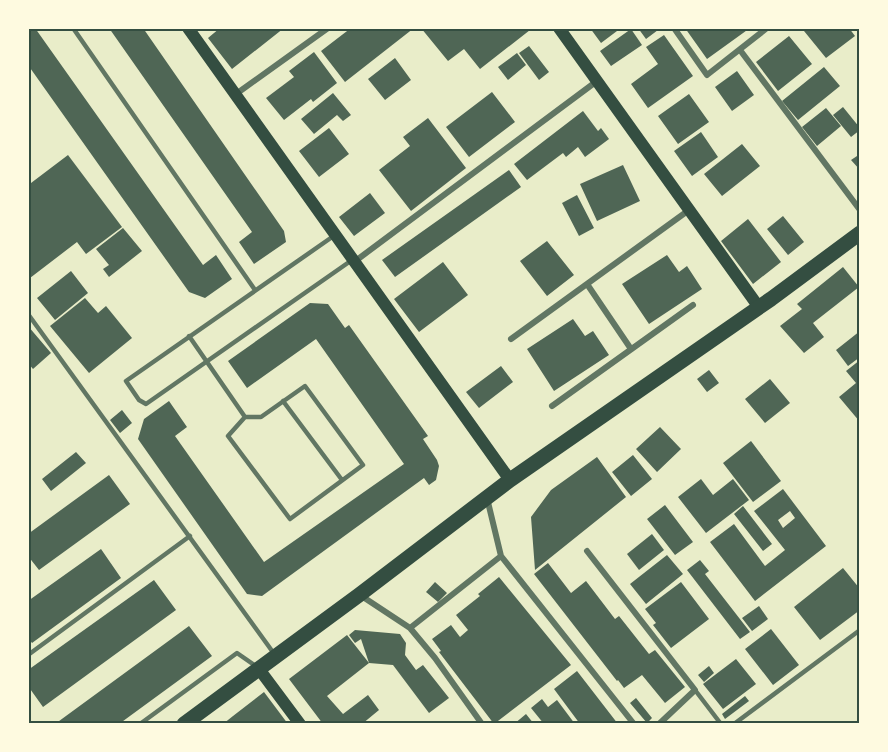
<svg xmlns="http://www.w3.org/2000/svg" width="888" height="752" font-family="'DM Sans',sans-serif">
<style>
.building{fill:#4f6655;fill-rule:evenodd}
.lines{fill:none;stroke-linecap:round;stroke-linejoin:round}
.service{stroke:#617663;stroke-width:4.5}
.minor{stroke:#617663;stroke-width:6}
.secondary{stroke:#344e41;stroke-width:12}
.primary{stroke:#344e41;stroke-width:15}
.neatline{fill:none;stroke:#344e41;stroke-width:2}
</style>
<rect width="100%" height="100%" fill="#e9edc9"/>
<path class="building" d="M28 28H35L203 265 216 255 232 279 205 298 189 292 28 65Z
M109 28H143L284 231 286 242 254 264 239 242 252 232Z
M220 28H284L232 69 208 38Z
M351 28H414L345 82 321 51Z
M421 28H529L530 30 480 69 464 49 448 61Z
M590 28H621L601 43Z
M638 28H657L658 30 646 39Z
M685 28H750L707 59Z
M807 28H849L855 36 826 58 804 31Z
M631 29 642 45 611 66 600 51Z
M664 35 693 76 648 108 631 84 658 64 646 47Z
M789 36 812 64 778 91 756 62Z
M529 46 549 72 539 80 519 53Z
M314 52 337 83 313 102 311 99 284 120 266 98 294 77 289 71Z
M517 53 526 65 508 80 498 67Z
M395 58 411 80 385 100 368 79Z
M824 67 840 86 798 120 782 101Z
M737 71 754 95 732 111 715 87Z
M492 92 515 122 469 157 446 127Z
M333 93 351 115 343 121 337 115 314 134 301 119Z
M689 94 709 122 678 144 658 116Z
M843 107 860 128V130L851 137 833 115Z
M826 108 841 126 817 146 802 127Z
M583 111 598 131 601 128 609 139 585 157 578 147 566 157 563 153 527 180 514 164Z
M428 118 466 168 411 211 379 170 410 146 403 137Z
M329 128 349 154 319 177 299 151Z
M701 132 718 157 692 176 674 151Z
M742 144 760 166 722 196 704 174Z
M860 154V170L851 160Z
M68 155 122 227 86 254 77 242 30 278 28 275V180L31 183Z
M623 165 640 201 597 221 580 184Z
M509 170 521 187 395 277 382 260Z
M370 193 385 213 354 236 339 217Z
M577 195 594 228 579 236 562 203Z
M783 216 804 242 788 255 767 229Z
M748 219 781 262 753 284 721 241Z
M123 228 142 251 109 277 103 269 109 265 96 249Z
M547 241 574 275 547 296 520 261Z
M667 255 679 272 687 266 702 289 649 324 622 284Z
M443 262 468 295 419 332 394 299Z
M843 267 859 287 813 323 824 337 804 353 780 326 802 309 797 304Z
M71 271 88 293 55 320 37 298Z
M85 298 98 313 106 306 132 338 89 373 50 326Z
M310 303 328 304 345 328 349 325 428 436 423 439 437 460 439 466 436 480 429 485 424 478 262 596 247 594 138 439 144 419 169 401 187 427 175 436 264 562 404 464 316 339 247 388 228 361Z
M573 319 585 336 593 331 609 355 554 391 527 349Z
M28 326 51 353 33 369 28 363Z
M860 331V357L848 366 836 350Z
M860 360V422L839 397 856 383 846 371Z
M501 366 513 382 479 408 466 392Z
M709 370 719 383 707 392 697 379Z
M770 379 790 403 765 423 745 399Z
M122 410 132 423 120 433 110 420Z
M660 427 681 449 657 472 636 449Z
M751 441 781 481 753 502 723 463Z
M76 452 86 463 51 491 42 479Z
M633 455 652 479 631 496 612 472Z
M597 457 626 497 535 570 531 517 551 490Z
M109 475 130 504 39 570 28 556V534Z
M701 479 713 495 733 479 749 500 706 533 678 497Z
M783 489 826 546 755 601 710 542 734 524 765 566 785 550 754 511ZM790 511 795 518 783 528 778 520Z
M665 505 693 542 675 555 647 519Z
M743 506 772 544 763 551 734 514Z
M652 534 664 550 639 570 627 554Z
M101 549 121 578 32 643 28 638V601Z
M667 555 683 574 646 604 630 584Z
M700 560 709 571 705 574 750 632 740 639 687 570Z
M548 563 571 593 586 581 615 619 619 616 649 654 655 650 685 687 665 703 642 675 624 688 618 680 617 681 534 574Z
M843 568 860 589V610L820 640 794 607Z
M499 577 571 665 494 724 439 652 441 651 432 639 451 625 460 637 468 630 456 615 480 596 478 594Z
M154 580 176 610 43 707 28 686V670Z
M435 582 447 593 438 602 426 592Z
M681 582 709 619 671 648 653 625 656 623 645 609Z
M759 606 768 619 752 631 742 618Z
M189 626 212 656 119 724H55Z
M771 629 799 665 773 685 745 649Z
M355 630 400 634 406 643 405 655 416 670 423 665 449 698 429 713 393 665 369 663 327 696 343 714 368 695 379 710 362 724H323L289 679 347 635 369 663 361 639 355 643 349 635Z
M736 659 756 684 723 709 703 684Z
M709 666 714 673 704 682 698 675Z
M577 671 618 724H580L554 689Z
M264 692 288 724H223L233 716Z
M745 696 749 701 725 719 722 714Z
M636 698 652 718 647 723 630 703Z
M542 699 548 707 557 700 575 724H544L531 708Z
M526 714 534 724H514Z"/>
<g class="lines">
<path class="service" d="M73 28 255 290
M335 235 126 381 139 400 146 404 352 260
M28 314 275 655
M189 336 245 417 228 436 290 519 363 465 305 386 261 417H245
M283 401 342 480
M28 655 190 536
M695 690 721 724
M140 724 237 653 257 667
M734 724 860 630"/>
<path class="minor" d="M674 28 707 75 767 28
M740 50 860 210
M236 94 328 28
M354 262 597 81
M587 284 631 349
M511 339 689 210
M552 406 693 305
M487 498 501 556 634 724
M587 551 695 690 659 724
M360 595 410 628 435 658 482 724
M410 628 501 556"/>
<path class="secondary" d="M188 28 510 480
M559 28 758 306
M259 669 300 724"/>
<path class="primary" d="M184 724 359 595 510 480 771 299 860 233"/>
</g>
<rect width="888" height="752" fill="none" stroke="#fefae0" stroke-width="60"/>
<rect x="30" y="30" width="828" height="692" class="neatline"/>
</svg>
